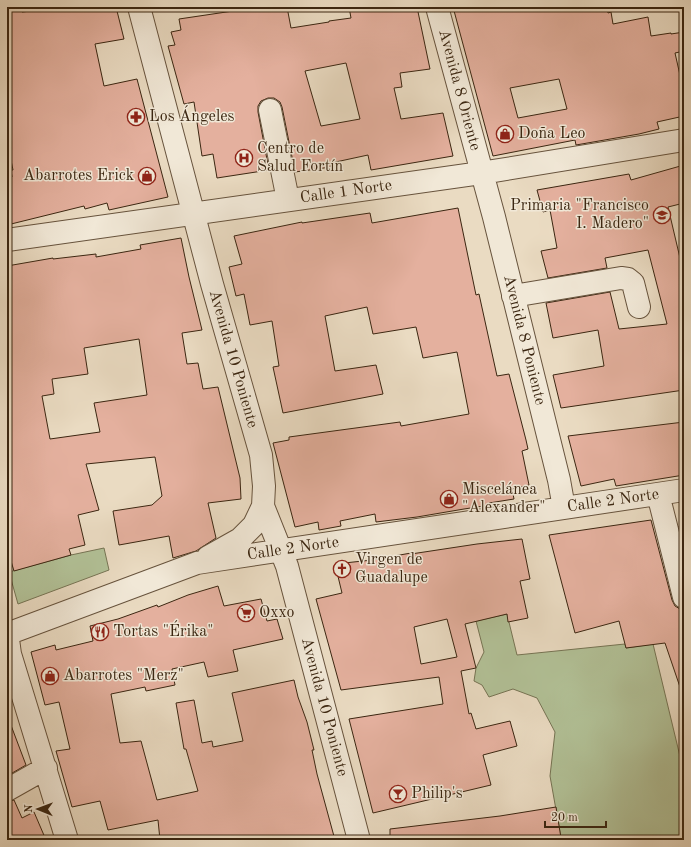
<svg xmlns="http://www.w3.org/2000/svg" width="691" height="847" font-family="'Old Standard TT',serif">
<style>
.green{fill:#b2c197;stroke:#767454}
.building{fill:#e4b09e;stroke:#3b2611;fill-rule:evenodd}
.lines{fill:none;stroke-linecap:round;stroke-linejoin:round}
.minor-casing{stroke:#67533d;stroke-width:24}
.minor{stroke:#f1e8d7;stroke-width:22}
.labels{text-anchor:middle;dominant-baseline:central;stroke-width:3;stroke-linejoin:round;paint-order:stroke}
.street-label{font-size:16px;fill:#3b2611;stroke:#f1e8d7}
.poi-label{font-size:16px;fill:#3b2611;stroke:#f1e8d7;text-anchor:start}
</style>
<rect width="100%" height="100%" fill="#eadbc2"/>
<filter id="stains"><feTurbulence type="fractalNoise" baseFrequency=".005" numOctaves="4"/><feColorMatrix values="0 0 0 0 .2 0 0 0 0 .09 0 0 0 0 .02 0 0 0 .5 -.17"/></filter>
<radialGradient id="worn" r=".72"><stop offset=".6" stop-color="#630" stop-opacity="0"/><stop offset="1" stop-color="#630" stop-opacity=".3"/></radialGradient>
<path class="green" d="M104 548 109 570 18 604 9 572 71 555Z
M507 614 517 655 625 644 626 648 653 644 684 773V840H564L561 838 550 776 555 732 537 698 513 689 489 697 482 685 474 681 476 668 484 652 476 621Z"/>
<path class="building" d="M7 7H21L22 12 68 7H116L124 39 95 44 104 86 137 79 168 197 109 210 107 203 85 209 84 206 7 225V178L12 177 11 170H13L7 141Z
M260 7H287L291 28 329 22V21L351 18 349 7H417L430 69 400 73 402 87 394 88 401 119 443 113 453 156 371 170 368 155 331 163V167L295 172 282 107 280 102 274 98H268L261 101 258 106V112L269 170 217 178 213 154 202 156 194 102 184 104 168 46 175 45 171 32 181 30 179 19ZM346 63 360 119 321 126 305 71Z
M453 7H607L608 13 611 12 613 24 648 17 651 36 671 33V34L684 32V51L675 53 684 93V116L657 122 659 129 639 134 576 145 575 140 493 156ZM559 79 567 109 518 118 510 88Z
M684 165V203L668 207 684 275V390L561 408 553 375 604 366 598 330 553 338 546 303 610 292 619 329 667 324 648 250 605 258 607 268 548 278 541 251 557 248 550 210 543 212 537 190 629 174 631 180Z
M458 208 476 295 479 294 497 376 509 374 526 440 528 449 522 451 529 485 512 489 514 499 489 503 490 505 464 509 417 517 376 522 375 514 340 521 341 526 319 530 318 522 295 527 273 443 289 440V437L400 422 401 426 469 414 457 352 423 358 416 327 373 334 367 307 325 316 335 371 376 365 383 394 283 413 273 367 279 366 272 321 250 325 244 294 236 296 229 267 242 264 234 236 302 222V223L370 213 372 223Z
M181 238 189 277 202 330 182 333 187 364 198 363 203 389 218 387 240 478 241 499 208 503 216 538 196 551 173 558 169 536 119 545 113 511 152 505 162 496 155 457 86 464 99 510 78 515 85 545 69 549 71 555 14 571 7 548V266L53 258V259L96 254V257L141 249 140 245ZM139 339 147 395 94 403 100 432 50 439 42 396 54 394 52 379 88 374 84 348Z
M684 422V475L616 486 614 479 581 486 568 436Z
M651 520 672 600 675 606 680 609H684V689L681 690 665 643 626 648 619 621 575 633 549 535Z
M684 525V546L679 526Z
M522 539 530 579 520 581 528 618 508 622 507 614 465 624 476 668 461 671 469 714 471 713 476 729 510 721 517 746 483 755 491 785 373 813 349 719 443 704 439 677 341 690 316 599 342 593 335 564 372 560 411 553V554L477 544ZM447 619 457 657 421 664 414 627Z
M218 586 224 606 261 599 267 621 277 619 283 639 233 650 238 671 208 677 204 662 172 669 175 685 146 691 145 687 111 694 120 743 141 741 157 800 198 791 186 749H184L176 703 194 700 202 743 212 741 213 747 243 741 232 693 294 680 298 697 307 722 314 750H312L317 774 335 840H160L158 820 108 830 100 801 72 807 56 751 70 749 59 702 45 705 31 652 55 645 56 650 93 641 90 626 118 619 157 605 158 607 188 595Z
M7 720H9L26 765 7 776Z
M14 800 22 818 34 812 46 840H7V802Z
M556 807 561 838 552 840H390V829L500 816Z"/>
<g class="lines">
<defs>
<path id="minor" d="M139 7 212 284 261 455 264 486 263 506 254 525 240 539 208 557
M437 7 494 217 559 480 564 508
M270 110 288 200
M7 240 481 173 684 140
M513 296 621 278 628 279 633 283 639 307
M658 494 684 597
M263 506 287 566 359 840
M7 632 10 654 67 840
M7 634 197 563 684 490
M7 790 46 768"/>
</defs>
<use href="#minor" class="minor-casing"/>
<use href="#minor" class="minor"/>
</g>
<defs>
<symbol id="pharmacy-ring" viewBox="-11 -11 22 22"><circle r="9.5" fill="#f1e8d7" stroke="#8f2418" stroke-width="1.5"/><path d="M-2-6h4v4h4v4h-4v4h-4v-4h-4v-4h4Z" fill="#8f2418"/></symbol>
<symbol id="shop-ring" viewBox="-11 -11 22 22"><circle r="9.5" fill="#f1e8d7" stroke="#8f2418" stroke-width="1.5"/><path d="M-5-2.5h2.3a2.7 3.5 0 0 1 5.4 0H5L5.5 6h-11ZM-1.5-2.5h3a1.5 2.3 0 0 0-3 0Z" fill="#8f2418"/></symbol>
<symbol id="hospital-ring" viewBox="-11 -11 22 22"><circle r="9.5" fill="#f1e8d7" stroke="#8f2418" stroke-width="1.5"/><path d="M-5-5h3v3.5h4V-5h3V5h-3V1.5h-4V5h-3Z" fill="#8f2418"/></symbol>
<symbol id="school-ring" viewBox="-11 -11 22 22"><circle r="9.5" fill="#f1e8d7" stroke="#8f2418" stroke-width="1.5"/><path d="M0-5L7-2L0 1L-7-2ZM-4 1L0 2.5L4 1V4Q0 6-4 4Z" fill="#8f2418"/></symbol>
<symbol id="church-ring" viewBox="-11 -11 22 22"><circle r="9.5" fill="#f1e8d7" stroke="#8f2418" stroke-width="1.5"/><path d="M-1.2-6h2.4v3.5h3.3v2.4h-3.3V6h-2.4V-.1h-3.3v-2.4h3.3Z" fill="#8f2418"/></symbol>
<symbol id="supermarket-ring" viewBox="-11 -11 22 22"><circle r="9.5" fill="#f1e8d7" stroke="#8f2418" stroke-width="1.5"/><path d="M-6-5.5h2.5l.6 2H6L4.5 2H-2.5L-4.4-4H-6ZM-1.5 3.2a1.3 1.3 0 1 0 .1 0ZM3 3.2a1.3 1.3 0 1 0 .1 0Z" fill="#8f2418"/></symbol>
<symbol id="restaurant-ring" viewBox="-11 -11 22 22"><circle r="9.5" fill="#f1e8d7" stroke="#8f2418" stroke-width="1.5"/><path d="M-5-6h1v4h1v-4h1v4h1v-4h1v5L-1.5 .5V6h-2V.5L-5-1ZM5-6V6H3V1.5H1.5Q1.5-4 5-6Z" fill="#8f2418"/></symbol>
<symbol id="bar-ring" viewBox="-11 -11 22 22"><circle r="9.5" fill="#f1e8d7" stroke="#8f2418" stroke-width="1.5"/><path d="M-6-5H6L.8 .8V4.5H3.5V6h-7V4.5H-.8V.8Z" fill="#8f2418"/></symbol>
</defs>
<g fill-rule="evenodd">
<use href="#pharmacy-ring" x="126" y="107" width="20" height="20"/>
<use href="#shop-ring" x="495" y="124" width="20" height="20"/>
<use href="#hospital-ring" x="234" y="148" width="20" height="20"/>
<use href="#shop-ring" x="137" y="166" width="20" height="20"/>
<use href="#school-ring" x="652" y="205" width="20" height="20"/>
<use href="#shop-ring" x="439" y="489" width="20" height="20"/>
<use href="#church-ring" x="332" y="559" width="20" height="20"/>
<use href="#supermarket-ring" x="236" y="603" width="20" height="20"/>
<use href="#restaurant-ring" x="90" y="622" width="20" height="20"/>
<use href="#shop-ring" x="40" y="666" width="20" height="20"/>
<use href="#bar-ring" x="388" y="784" width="20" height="20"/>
</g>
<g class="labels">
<g class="street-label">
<text transform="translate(459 90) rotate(75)">Avenida 8 Oriente</text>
<text transform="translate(346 192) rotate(-8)">Calle 1 Norte</text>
<text transform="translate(524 340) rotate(76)">Avenida 8 Poniente</text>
<text transform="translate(233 359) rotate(74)">Avenida 10 Poniente</text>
<text transform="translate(613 501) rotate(-8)">Calle 2 Norte</text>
<text transform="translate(293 549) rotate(-8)">Calle 2 Norte</text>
<text transform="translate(324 707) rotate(75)">Avenida 10 Poniente</text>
</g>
<g class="poi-label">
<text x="149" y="117">Los Ángeles</text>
<text x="518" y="134">Doña Leo</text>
<text x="257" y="149">Centro de<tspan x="257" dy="18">Salud Fortín</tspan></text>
<text x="134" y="176" text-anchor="end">Abarrotes Erick</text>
<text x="649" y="206" text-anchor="end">Primaria "Francisco<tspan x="649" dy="18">I. Madero"</tspan></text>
<text x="462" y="490">Miscelánea<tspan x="462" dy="18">"Alexander"</tspan></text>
<text x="355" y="560">Virgen de<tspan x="355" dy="18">Guadalupe</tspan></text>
<text x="259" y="613">Oxxo</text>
<text x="113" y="632">Tortas "Érika"</text>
<text x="63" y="676">Abarrotes "Merz"</text>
<text x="411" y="794">Philip's</text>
</g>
</g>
<rect width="691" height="847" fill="none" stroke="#eadbc2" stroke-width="24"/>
<rect x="8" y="8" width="675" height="831" fill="none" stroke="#3b2611" stroke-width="2"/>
<rect x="12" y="12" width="667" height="823" fill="none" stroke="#3b2611"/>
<g transform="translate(38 809) rotate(271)" stroke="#f1e8d7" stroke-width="3" paint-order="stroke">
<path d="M0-3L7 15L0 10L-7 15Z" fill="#3b2611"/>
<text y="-6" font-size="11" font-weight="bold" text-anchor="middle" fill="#3b2611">N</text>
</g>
<path d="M545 821v6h61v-6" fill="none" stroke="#3b2611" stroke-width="2"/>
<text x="551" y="821" font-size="12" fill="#3b2611" stroke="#f1e8d7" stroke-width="3" paint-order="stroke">20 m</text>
<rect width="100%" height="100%" filter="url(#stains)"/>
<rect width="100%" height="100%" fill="url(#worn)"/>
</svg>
